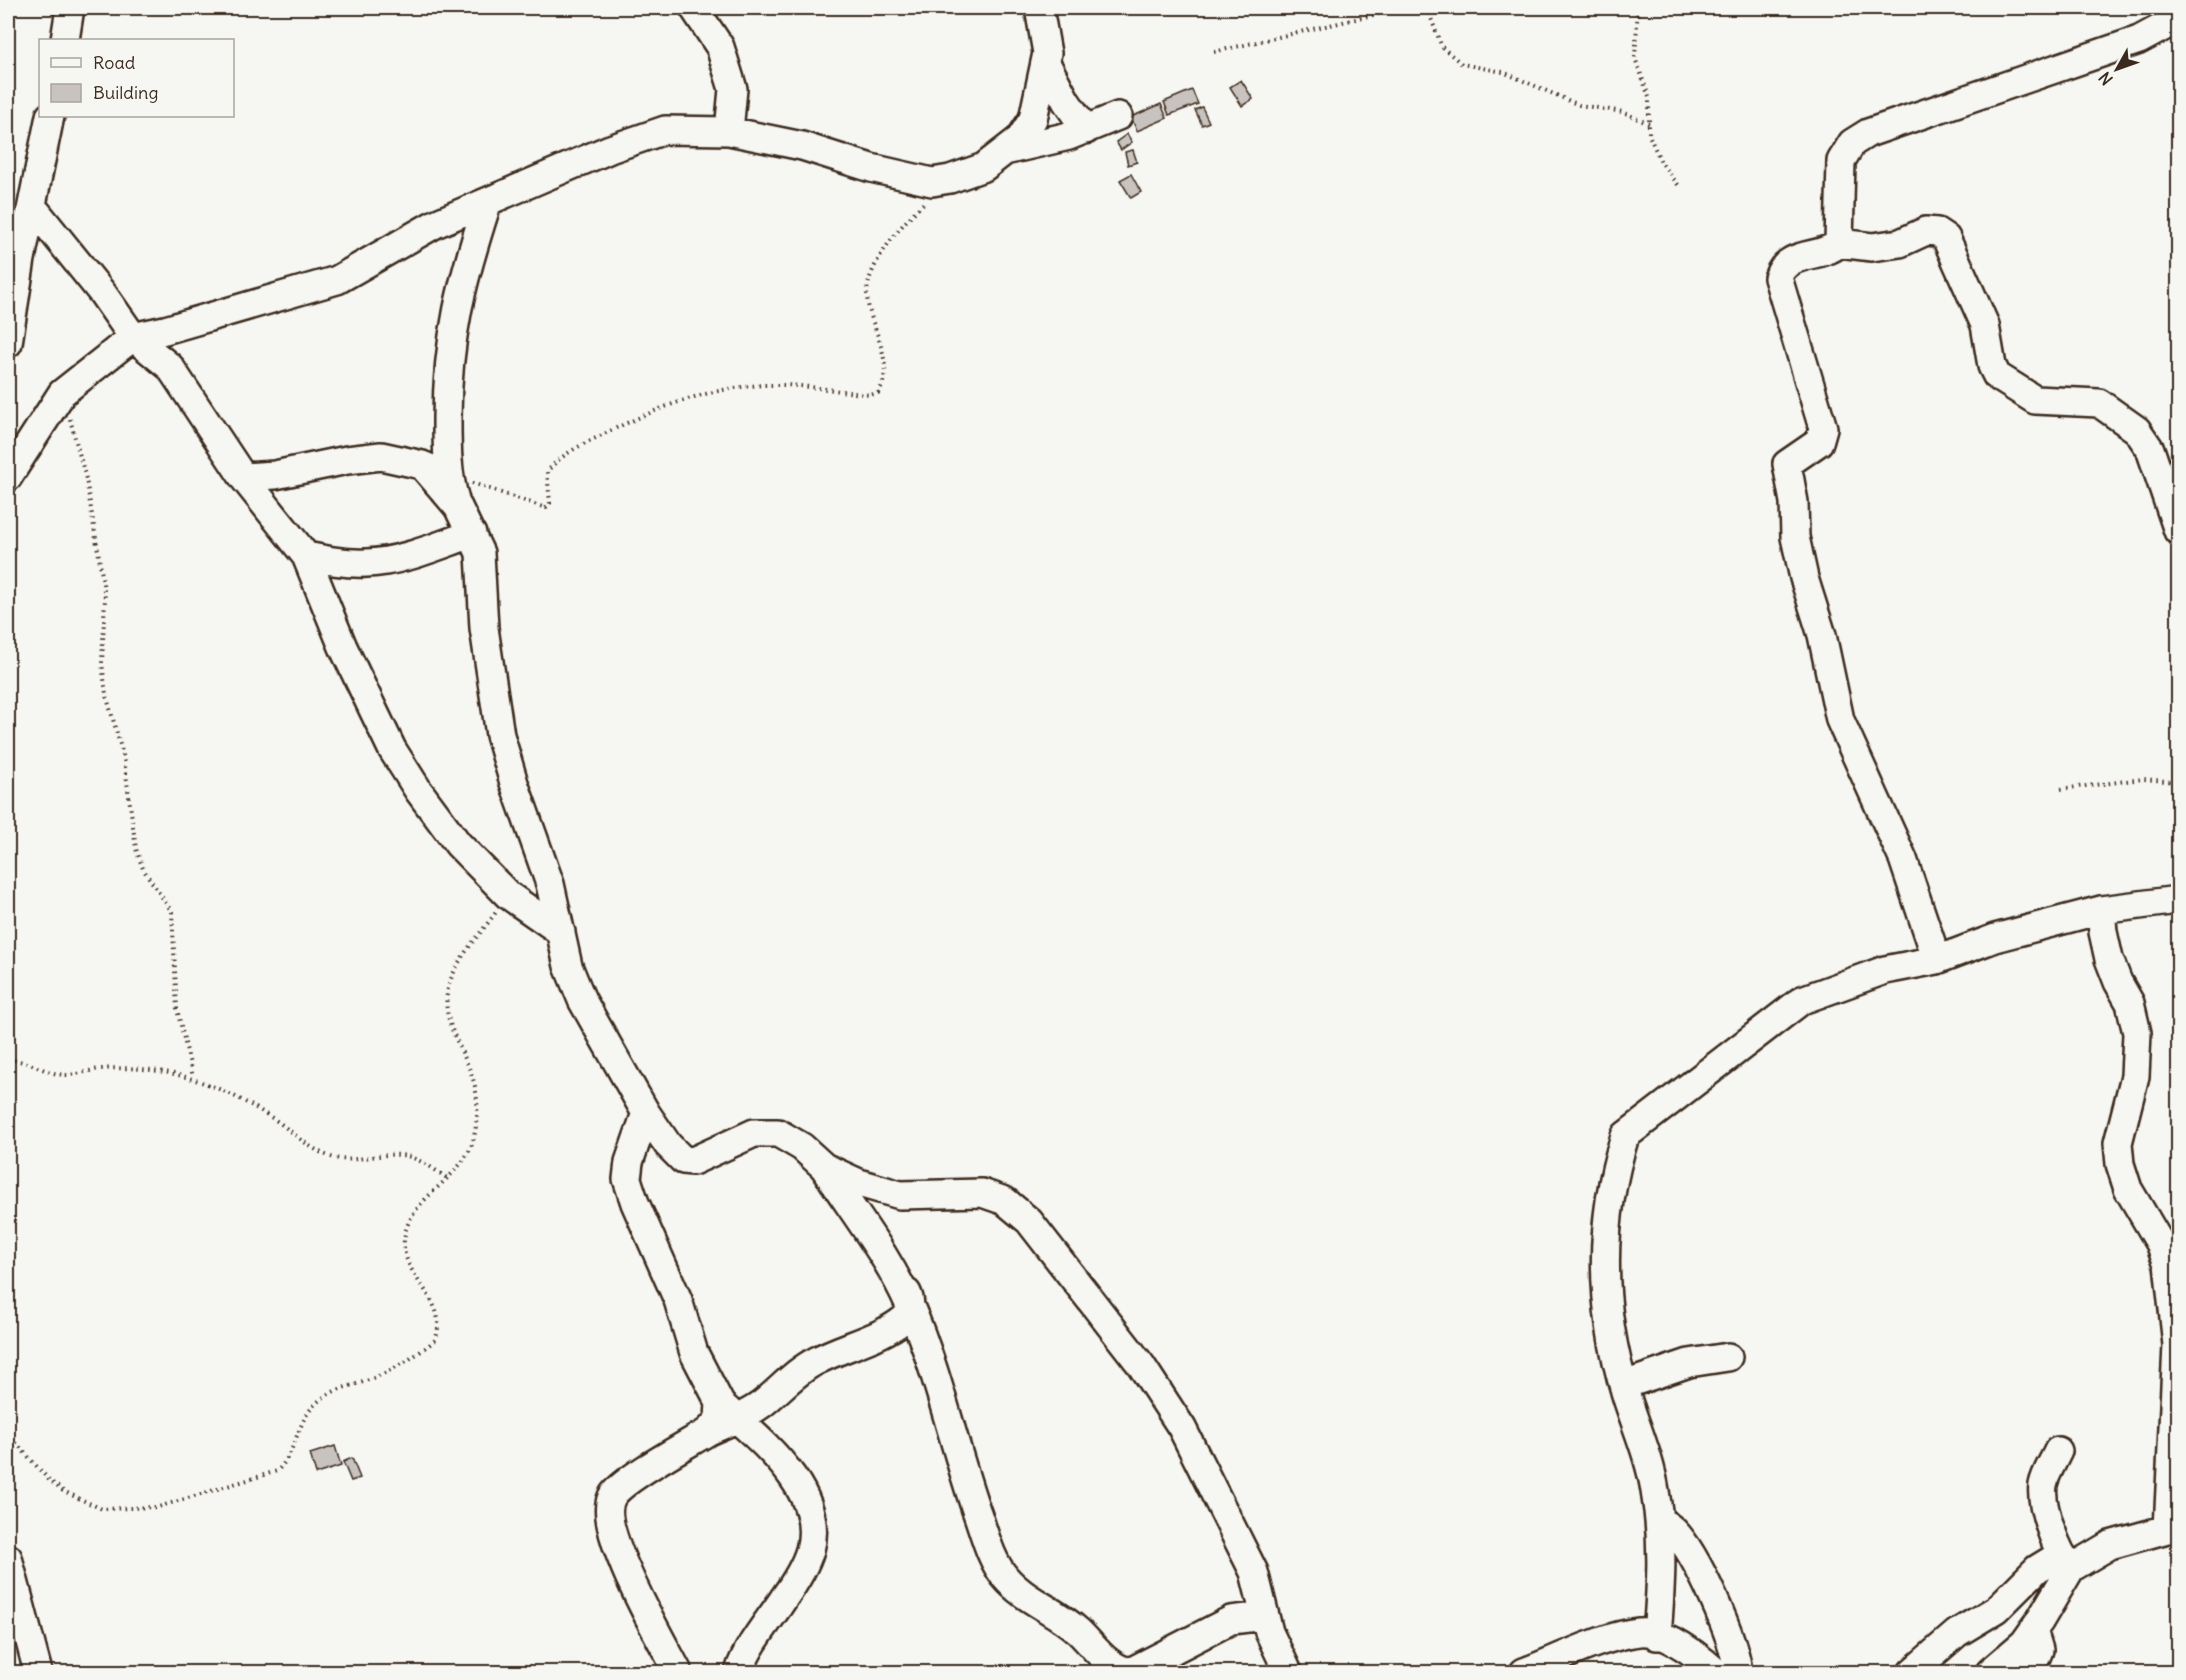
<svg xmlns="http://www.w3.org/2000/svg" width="2186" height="1680" font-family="Delius,sans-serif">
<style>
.building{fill:#c8c3be;stroke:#3b2a1e;stroke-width:1.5}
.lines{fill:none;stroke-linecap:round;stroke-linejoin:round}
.minor-casing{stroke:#3b2a1e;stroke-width:32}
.path{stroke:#3b2a1e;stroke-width:4;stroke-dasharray:1.5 4.5;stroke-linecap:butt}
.minor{stroke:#f6f6f2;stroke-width:27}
</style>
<rect width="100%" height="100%" fill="#f6f6f2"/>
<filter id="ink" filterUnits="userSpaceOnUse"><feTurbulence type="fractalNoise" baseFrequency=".0167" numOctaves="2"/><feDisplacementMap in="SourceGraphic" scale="12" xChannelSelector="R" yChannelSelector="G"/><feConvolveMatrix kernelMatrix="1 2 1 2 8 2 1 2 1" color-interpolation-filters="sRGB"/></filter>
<g filter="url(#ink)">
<path class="building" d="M1241 80 1253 99 1242 106 1230 87Z
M1192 90 1198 104 1169 115 1164 102Z
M1161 104 1167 118 1137 131 1131 117Z
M1202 107 1209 122 1202 125 1195 110Z
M1127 134 1132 142 1121 150 1116 142Z
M1133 150 1137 162 1128 165 1125 152Z
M1131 174 1141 192 1131 198 1120 180Z
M335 1446 341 1466 316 1474 310 1454Z
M352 1458 360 1478 351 1481 343 1462Z"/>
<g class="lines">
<defs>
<path id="minor" d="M694 8 720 47 733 89 729 131
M65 40 70 8
M1046 63 1066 101 1086 130
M1009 150 1069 136 1118 116
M32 206 103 294 133 337 170 367 243 477 306 556 343 647 392 749 418 790 458 844 508 895 561 932
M1839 243 1872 247 1900 243 1926 231 1937 232 1946 238 1985 325 1992 366 1997 376 2035 400 2099 403 2137 430 2150 449 2178 531
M8 343 21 259 50 116
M422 465 458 507 480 553 484 628 500 735 514 783 550 884 568 966 582 1000 646 1113 668 1145 683 1160 693 1161 754 1133H778L802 1147 824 1167 859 1183 900 1195 982 1193 1005 1201 1029 1221 1141 1365 1182 1428 1254 1572 1269 1632 1288 1672
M8 477 62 393 133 337 165 330 337 280 435 224 610 149 665 130 729 131 802 146 871 168 932 182 950 179 984 167 1020 139 1033 119 1047 53 1039 8
M243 477 275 475 347 460 381 456 422 465 439 472
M455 500C447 473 447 447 447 419 447 337 462 281 487 204
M306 556C326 560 346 564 367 563 402 562 439 545 472 534
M2101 910 2103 932 2109 959 2118 982 2130 1003 2137 1033 2135 1076 2118 1143 2120 1164 2128 1189 2160 1243 2168 1264 2177 1345 2168 1529
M1937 960 1903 859 1840 720 1822 635 1804 578 1795 537 1794 502 1787 464 1819 442 1823 428 1778 278C1787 249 1821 260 1839 243L1841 161 1852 143 1868 133 2139 40 2178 19
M646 1113 629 1162 627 1179 635 1203 678 1300 694 1353 720 1403 719 1419 709 1431C688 1444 626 1477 613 1495 593 1524 662 1641 678 1672
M824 1167C853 1212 889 1257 910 1306 938 1372 953 1443 976 1510 984 1531 990 1559 1005 1577 1024 1600 1055 1610 1078 1631 1094 1646 1106 1667 1130 1672L1231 1620 1265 1616
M1624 1385 1689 1363 1728 1357
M725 1408C762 1442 826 1492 810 1550 805 1567 794 1584 784 1598 769 1621 747 1646 739 1672
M709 1431C727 1423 746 1416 762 1404 780 1390 796 1371 816 1361 844 1346 880 1339 904 1319 911 1313 911 1301 907 1293
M2058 1451C2053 1462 2045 1474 2043 1485 2040 1506 2057 1553 2071 1568
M1659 1520C1664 1523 1670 1527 1674 1531 1697 1554 1735 1640 1738 1672
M8 1558 38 1672
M1657 1636C1661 1586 1664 1540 1655 1491 1650 1458 1636 1427 1626 1395 1600 1310 1598 1222 1625 1136L1802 1000 1885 970 1937 960 1995 938 2101 910 2178 900
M1524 1672C1559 1659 1603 1636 1639 1632 1665 1629 1698 1656 1716 1672
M1912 1672 1957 1633 1997 1609 2037 1569 2060 1555
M1990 1672 2024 1643 2039 1622 2071 1568 2110 1545 2178 1526
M2030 1672 2039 1650 2033 1630"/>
</defs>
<use href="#minor" class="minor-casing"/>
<path class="path" d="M1427 8 1442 47 1462 64 1503 72 1579 105 1623 112 1649 124
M1638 8 1635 58 1649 97V135L1661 162 1679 186
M1214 52 1403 8
M70 419 86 479 101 569 105 598 102 663 106 694 124 759 136 849 143 869 172 912 177 1009 193 1077
M472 483 546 508 550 503 547 472C562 452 590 441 612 430 662 406 713 386 769 385 802 384 837 391 870 395L878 393C898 362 868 326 867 295 866 265 904 221 925 202
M2061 789 2143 779 2178 782
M8 1060C29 1059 48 1076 69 1075 80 1074 90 1070 101 1069 165 1064 215 1082 269 1116 288 1127 305 1146 326 1155 353 1167 380 1150 407 1156 422 1160 435 1170 447 1178
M8 1434 49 1480 63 1491 102 1509 158 1507 277 1471C298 1451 296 1418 320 1400 334 1389 347 1387 363 1382 389 1373 414 1358 435 1340 451 1299 401 1279 404 1240 408 1195 465 1180 474 1137 478 1118 479 1098 473 1079 461 1041 433 1014 454 972 464 950 482 932 496 912"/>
<use href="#minor" class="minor"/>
</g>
</g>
<rect width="2186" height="1680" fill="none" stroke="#f6f6f2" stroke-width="30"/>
<rect x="15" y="15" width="2156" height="1650" fill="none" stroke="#3b2a1e" stroke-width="2" filter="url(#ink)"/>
<rect x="39" y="39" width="195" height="78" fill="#f6f6f2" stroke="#aba49d" stroke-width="1.5"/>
<rect x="51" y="58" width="30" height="9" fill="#f6f6f2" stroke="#aba49d" stroke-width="1.5"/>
<text x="93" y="69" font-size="18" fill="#3b2a1e">Road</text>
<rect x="51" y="84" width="30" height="18" fill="#c8c3be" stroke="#aba49d" stroke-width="1.5"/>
<text x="93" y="99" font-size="18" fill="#3b2a1e">Building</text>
<g transform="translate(2117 69) rotate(230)" stroke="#f6f6f2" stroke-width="4.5" paint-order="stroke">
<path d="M0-4.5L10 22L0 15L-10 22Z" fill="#3b2a1e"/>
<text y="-9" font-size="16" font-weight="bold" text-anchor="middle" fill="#3b2a1e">N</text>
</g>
</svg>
